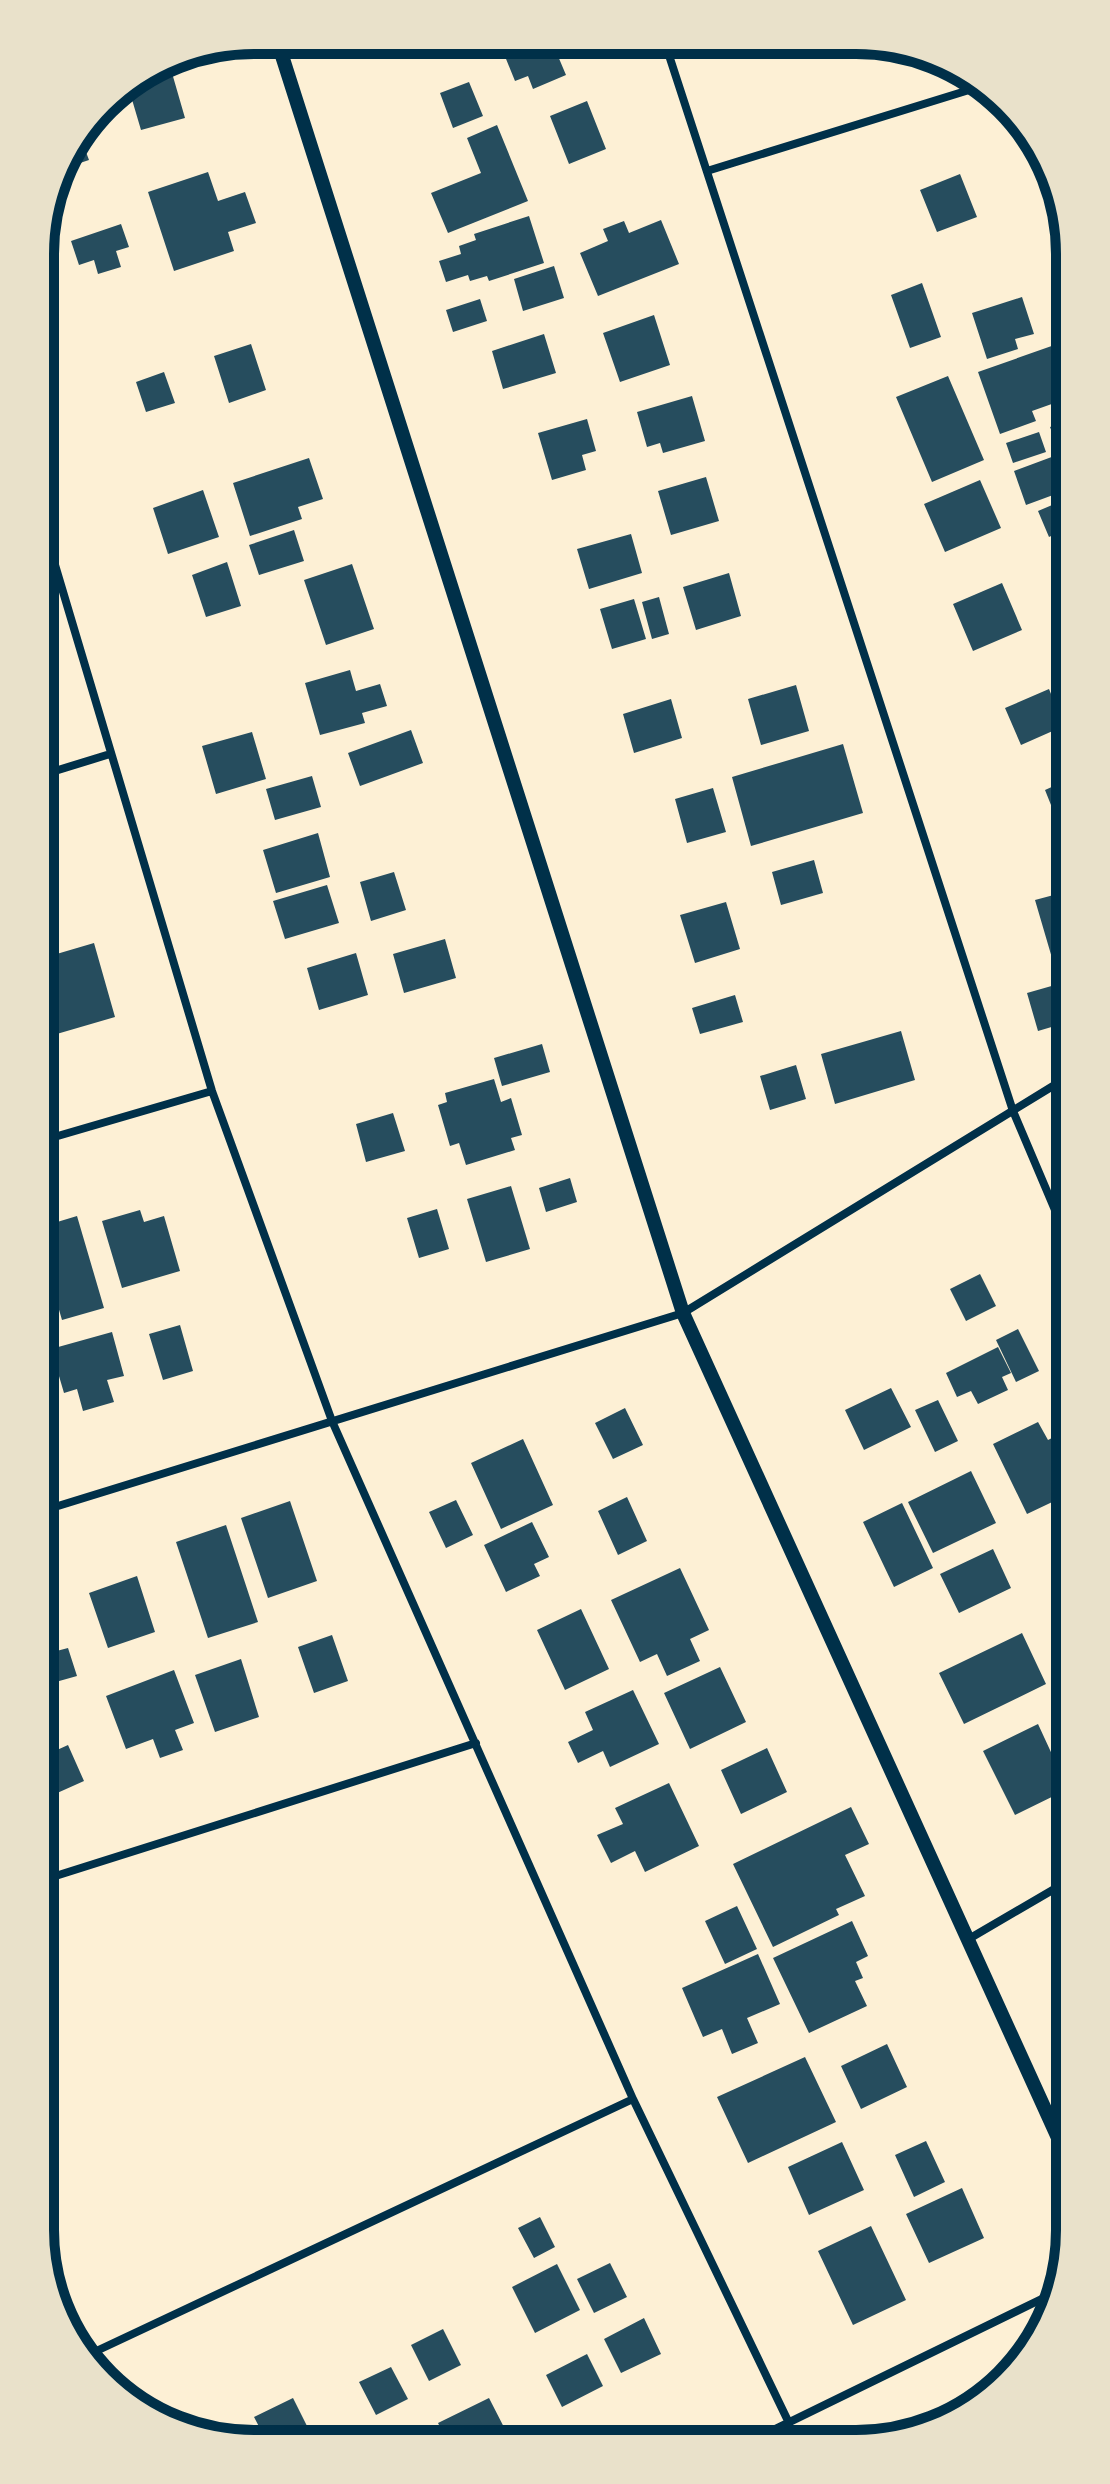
<svg xmlns="http://www.w3.org/2000/svg" width="1110" height="2484" font-family="'Noto Sans',sans-serif">
<style>
.building{fill:#264d5e}
.lines{fill:none;stroke-linecap:round;stroke-linejoin:round}
.minor{stroke:#003049;stroke-width:8}
.tertiary{stroke:#003049;stroke-width:14}
.rim{fill:none;stroke:#003049;stroke-width:10}
</style>
<rect width="100%" height="100%" fill="#fdf0d5"/>
<path class="building" d="M519 42H563L555 49 566 75 533 89 528 76 515 81 502 49Z
M172 73 185 118 141 130 128 86Z
M469 82 483 116 453 128 440 93Z
M587 101 606 149 569 164 550 116Z
M497 125 528 201 448 233 431 193 481 173 467 138Z
M80 136 89 160 59 170 62 159Z
M208 172 218 201 245 192 256 223 228 232 234 251 174 271 148 192Z
M960 174 977 217 937 232 920 190Z
M529 216 544 263 489 281 487 276 470 281 468 275 446 282 439 261 461 254 459 246 476 240 474 234Z
M661 220 679 264 598 296 580 253 608 241 603 229 624 221 629 233Z
M121 224 129 247 116 251 121 267 98 274 94 260 79 265 71 241Z
M554 266 564 298 523 311 514 279Z
M922 283 941 337 910 348 891 295Z
M1022 297 1034 334 1015 339 1018 349 987 359 972 313Z
M480 299 487 321 453 332 446 310Z
M654 315 670 365 620 382 603 333Z
M544 334 556 373 503 389 492 351Z
M1063 342V382L1058 384 1063 400 1032 411 1036 421 1000 434 978 372Z
M251 344 266 390 229 403 214 356Z
M164 372 175 403 146 412 136 382Z
M948 376 984 460 932 482 896 397Z
M692 396 705 441 663 453 660 443 647 447 637 412Z
M587 419 596 451 582 455 586 470 552 480 538 433Z
M1063 422V448L1059 450 1050 427Z
M1039 432 1046 452 1013 463 1006 443Z
M1057 455 1063 473 1064 491 1026 505 1014 471Z
M309 458 323 499 298 507 302 519 250 536 233 483Z
M706 477 719 521 671 535 658 491Z
M980 480 1001 528 945 552 924 504Z
M203 490 219 537 168 554 153 508Z
M1064 500V530L1049 537 1038 511Z
M294 530 304 561 259 575 249 545Z
M631 534 642 573 589 589 577 549Z
M227 562 241 606 206 617 192 575Z
M352 564 374 629 326 645 304 580Z
M729 573 741 616 696 630 683 587Z
M1002 583 1022 630 973 651 953 604Z
M659 597 669 634 652 639 642 602Z
M634 599 646 639 612 649 600 609Z
M350 670 356 691 380 684 387 706 362 713 365 723 320 735 305 683Z
M796 685 809 731 761 745 748 699Z
M1049 689 1064 726 1021 745 1005 708Z
M671 699 682 738 634 753 623 714Z
M411 730 423 763 360 786 348 753Z
M252 732 266 779 216 794 202 746Z
M843 744 863 813 751 846 732 777Z
M312 776 321 807 275 820 266 789Z
M1065 781V828L1061 830 1045 790Z
M713 788 726 832 687 843 675 799Z
M318 833 330 877 276 893 263 850Z
M814 860 823 893 781 905 772 872Z
M394 872 406 910 371 921 360 882Z
M327 885 339 923 285 939 273 901Z
M1065 892V955L1052 958 1035 900Z
M726 902 740 949 695 963 680 915Z
M445 939 456 978 404 993 393 954Z
M94 943 115 1017 43 1038V958Z
M356 953 368 995 319 1010 307 968Z
M1065 964V1000H1064L1055 967Z
M1055 985 1065 1023 1038 1031 1027 993Z
M735 995 743 1022 700 1034 692 1008Z
M901 1031 915 1080 835 1104 821 1054Z
M542 1044 550 1072 502 1086 494 1058Z
M796 1065 806 1099 770 1110 760 1076Z
M494 1079 501 1102 511 1098 522 1135 511 1138 515 1150 466 1165 459 1143 450 1146 438 1105 447 1102 445 1093Z
M393 1113 405 1151 366 1162 356 1124Z
M570 1178 577 1202 546 1212 539 1188Z
M511 1186 530 1249 486 1262 467 1199Z
M437 1209 449 1249 419 1258 407 1218Z
M140 1210 144 1222 164 1216 180 1271 122 1288 102 1221Z
M77 1216 104 1308 62 1320 44 1258V1226Z
M980 1274 996 1306 966 1321 950 1289Z
M180 1325 193 1371 163 1380 149 1334Z
M1018 1329 1039 1371 1016 1382 996 1340Z
M112 1332 124 1376 107 1380 114 1402 83 1411 77 1389 64 1393 51 1349Z
M44 1339 58 1385 44 1389Z
M998 1347 1011 1373 1002 1377 1008 1390 978 1404 971 1391 957 1397 946 1373Z
M891 1388 911 1427 864 1450 845 1410Z
M938 1400 958 1441 935 1452 915 1410Z
M625 1408 643 1445 613 1459 595 1423Z
M1038 1422 1048 1440 1052 1438 1067 1469V1495L1027 1514 993 1444Z
M523 1439 553 1505 501 1529 471 1463Z
M971 1471 996 1523 933 1553 908 1502Z
M627 1497 647 1541 618 1555 598 1511Z
M456 1500 473 1535 446 1548 429 1512Z
M290 1501 317 1581 268 1598 241 1518Z
M902 1503 933 1568 894 1587 863 1522Z
M532 1522 549 1557 534 1564 540 1576 506 1592 484 1545Z
M226 1525 258 1622 208 1638 176 1542Z
M993 1549 1011 1588 959 1613 940 1574Z
M680 1568 709 1630 690 1639 700 1661 667 1676 657 1654 640 1662 611 1600Z
M137 1576 155 1632 108 1648 89 1593Z
M581 1609 609 1669 565 1690 537 1630Z
M1022 1633 1046 1684 964 1724 939 1673Z
M332 1635 348 1681 314 1693 298 1647Z
M68 1648 77 1676 45 1685V1654Z
M241 1659 259 1717 215 1732 195 1675Z
M720 1667 746 1722 690 1749 664 1693Z
M174 1670 194 1723 175 1730 183 1750 160 1758 153 1739 126 1749 106 1696Z
M633 1690 659 1744 610 1767 603 1751 578 1763 568 1742 593 1730 585 1712Z
M1038 1724 1068 1789 1015 1815 983 1751Z
M68 1745 84 1781 46 1798V1755Z
M767 1748 787 1792 741 1814 721 1770Z
M669 1783 699 1846 645 1872 635 1851 611 1863 597 1835 623 1824 615 1808Z
M851 1807 869 1844 845 1855 865 1896 836 1909 839 1915 773 1947 733 1864Z
M737 1906 757 1949 725 1964 705 1921Z
M852 1921 868 1956 856 1962 863 1978 855 1981 867 2006 809 2033 773 1958Z
M758 1954 780 2004 747 2018 758 2043 732 2054 722 2029 703 2037 682 1988Z
M887 2044 907 2087 861 2109 841 2066Z
M805 2057 836 2122 748 2163 717 2097Z
M926 2141 945 2182 914 2197 895 2155Z
M842 2142 864 2190 809 2215 788 2167Z
M962 2188 984 2238 929 2263 906 2214Z
M540 2217 555 2247 534 2258 518 2228Z
M871 2226 906 2300 853 2325 818 2251Z
M610 2263 627 2297 594 2313 577 2279Z
M557 2264 580 2310 535 2333 512 2287Z
M644 2318 661 2354 621 2373 604 2339Z
M443 2329 461 2365 429 2381 411 2345Z
M587 2354 603 2386 562 2407 546 2375Z
M391 2367 408 2399 376 2415 359 2382Z
M293 2398 310 2432 295 2440H266L254 2417Z
M489 2398 510 2439H446L438 2423Z
M390 2427 395 2439H365Z"/>
<g class="lines">
<path class="minor" d="M665 43 1013 1111 1066 1236
M707 171 982 86
M41 518 212 1091 332 1421 633 2099 789 2423
M42 775 110 754
M44 1140 212 1091
M45 1510 683 1313 1066 1078
M46 1879 476 1743
M967 1940 1068 1881
M90 2354 633 2099
M759 2437 1058 2291"/>
<path class="tertiary" d="M277 40 683 1313 1069 2162"/>
</g>
<path d="M0 0H1110V2484H0ZM254 54H856A200 200 0 0 1 1056 254V2230A200 200 0 0 1 856 2430H254A200 200 0 0 1 54 2230V254A200 200 0 0 1 254 54Z" fill="#e9e1ca" fill-rule="evenodd"/>
<path class="rim" d="M254 54H856A200 200 0 0 1 1056 254V2230A200 200 0 0 1 856 2430H254A200 200 0 0 1 54 2230V254A200 200 0 0 1 254 54Z"/>
</svg>
